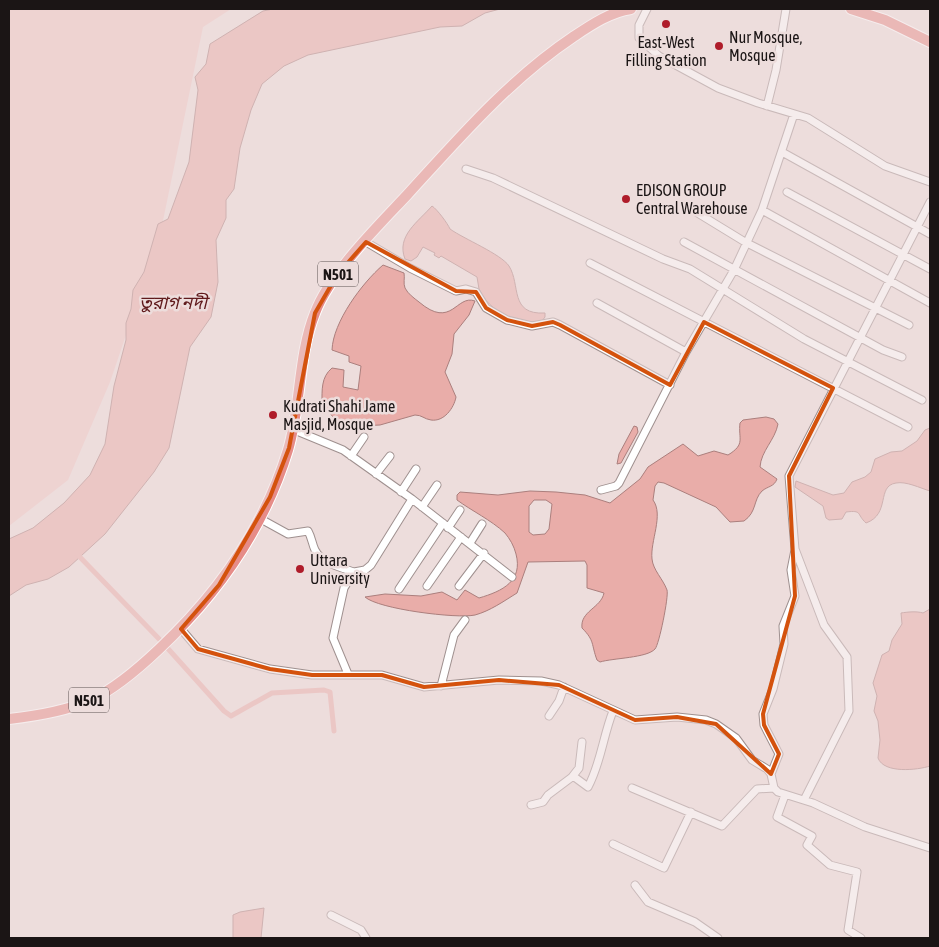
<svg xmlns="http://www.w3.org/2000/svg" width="939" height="947" font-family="'Asap Condensed','Noto Sans Bengali',sans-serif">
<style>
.green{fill:#f0c7c4}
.water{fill:#e9ada9;stroke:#ab7f7d;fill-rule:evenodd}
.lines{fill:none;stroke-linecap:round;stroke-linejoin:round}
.canal{stroke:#e9ada9;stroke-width:5}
.minor-casing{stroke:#9f908f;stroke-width:9}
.highway-casing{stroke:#fff;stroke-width:12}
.minor{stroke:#fff;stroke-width:7}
.highway{stroke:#e68c88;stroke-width:10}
.marked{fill:none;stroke:#d4520d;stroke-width:4;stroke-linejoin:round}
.poi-dot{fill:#af1c2a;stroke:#eddddc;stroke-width:2}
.labels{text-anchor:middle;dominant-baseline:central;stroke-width:5;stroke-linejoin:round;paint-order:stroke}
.shield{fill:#eddddc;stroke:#5a5151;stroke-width:1}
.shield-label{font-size:15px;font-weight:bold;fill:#1b1515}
.poi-label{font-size:16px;fill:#1b1515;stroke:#eddddc;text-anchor:start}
.water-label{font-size:18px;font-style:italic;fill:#601a1c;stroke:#eddddc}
</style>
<rect width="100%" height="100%" fill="#eddddc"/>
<path class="green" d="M9 9H231L203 27 160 235 110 382 68 480 9 526Z"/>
<path class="water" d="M273 9H500L485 13 462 26 440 27 308 55 284 66 262 84 251 110 240 148 234 189 226 200V218L216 240 218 282 211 317 190 347 169 448 154 472 105 534 69 567 48 579 26 585 9 596V539L33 528 64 503 90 475 105 444 114 386 126 340V323L131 309 133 290 144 272 158 224 168 219 189 162 198 90 195 77 206 64 210 44 263 11Z
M432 206C437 209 448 224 450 229 464 239 501 254 509 266 521 285 509 315 545 313V317L542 321C518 325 489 312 479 289 478 285 478 281 477 277L441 256 439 258 434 255 435 253 423 247 417 257 411 261 405 259C396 236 418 222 432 206Z
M383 265 404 273C405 278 403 283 405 288 408 294 414 298 419 302 452 330 456 294 475 301L469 315 454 334 452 354 445 372 456 397C454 408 444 422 431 420 424 419 422 415 415 415L380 425 359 426 348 424 334 418 322 404C322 390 321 377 332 368L344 370 343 387 358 390 361 366 349 362V356L332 350C333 322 362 283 383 265Z
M766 417 774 419 778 424C775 440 761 451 760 467L777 479C774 487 768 486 762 491 753 500 757 512 744 521L730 522 716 507 664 483 658 482 655 486 653 500C664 515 650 541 652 559 653 570 663 579 667 590 669 596 659 645 655 649 647 658 613 658 600 662L597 660C591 644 595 641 582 628 580 611 601 608 604 593L587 588V565L585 561 528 562 517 593C504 601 490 611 475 615 457 619 378 609 365 597L385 594 421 596 442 592 457 600 465 590 479 598C503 591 523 581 516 554 514 546 510 539 505 533 491 520 472 511 457 500V495L460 492 498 495 530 491 556 492 585 495 610 503 640 479 648 467 683 444 698 456 714 451 728 455C746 444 738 439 740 423L743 420ZM534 500H546L552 504 549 529 545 534 533 535 529 532V506Z
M634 426 637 427 638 432 621 463 617 464 619 454Z
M930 428V491C920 488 906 481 896 483 876 486 891 514 866 523 856 514 863 510 846 512L842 519 829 520 826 518 823 506 795 487 796 481 833 495 844 493 852 482 865 477 871 472 875 459 891 452 902 451 917 441 925 430Z
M930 609V766C918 770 884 774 878 758L880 740 878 721 874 711 877 696 873 683 882 655 889 651 892 640 902 624 901 613C907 612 917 611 923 613Z
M264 908 261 938H233V915L240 912Z"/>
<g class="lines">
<path class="canal" d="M76 553 162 642 224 711 231 716 272 693 324 690 330 692 334 731"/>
<defs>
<path id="minor" d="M647 9 639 25V38L659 56 718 88 758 103 808 118 885 166 930 182
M767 106 776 70 786 9
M782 152 930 234
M466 169 493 178 663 259 690 269 804 339 922 400
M787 192 930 269
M691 209 745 242 909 325
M762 210 930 303
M366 242 410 268 456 291 466 289 476 292 486 308 507 320 532 326 553 322 560 325 670 385
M684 242 883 350 902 357
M590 263 908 427
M597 303 686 352
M292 429 343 450 412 499 512 577
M351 456 364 437
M376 474 390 456
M601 490 616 486 619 483 686 352 734 270 762 210 794 114
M401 492 416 469
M422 507 437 485
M259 518 288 534 308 531C312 538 312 544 315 550 321 563 342 568 354 572L344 588 333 638 348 674
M448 528 460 510
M470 543 482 524
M354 572 365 570 371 565 412 499
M427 586 461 537
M459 586 484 553
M399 589 443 523
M181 629 198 649 270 669 312 675H382L424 687 499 680 541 681 559 685 635 720 677 717 706 720 716 724 736 738 752 760 767 769 771 774 774 788 778 792 813 803 865 827 930 848
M441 686 454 635 465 620
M549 716 559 701 564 687
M771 774 779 754 764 725 763 714 773 689 784 644 783 626 795 596 791 570 795 550
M573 776 588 787C601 763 603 736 613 711
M632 788 722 826 757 789 774 788
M785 795 777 817 812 836 807 845 830 865 857 872 848 930 861 938
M804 800 849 711 847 657 824 625 795 549 789 476 930 202
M531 805 543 802 548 795 572 777 579 768 582 742
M613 844 664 868 691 812
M635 885 648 902 695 922 718 938
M331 915 361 930 366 938"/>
<path id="highway" d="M851 9 885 20 930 42
M9 719C36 716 66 711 91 700 116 688 139 668 159 649 218 594 264 528 288 450 301 407 298 355 315 313 330 273 378 226 407 195 459 138 509 80 573 37 591 25 610 12 631 9"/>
</defs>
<use href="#minor" class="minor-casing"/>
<use href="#highway" class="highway-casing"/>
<use href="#minor" class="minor"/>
<use href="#highway" class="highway"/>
</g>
<path d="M0 0H939V947H0ZM366 242 456 291 476 292 486 308 507 320 532 326 553 322 560 325 670 385 704 322 833 388 789 476 795 596 763 714 764 725 779 754 771 774 716 724 677 717 635 720 559 685 499 680 424 687 382 675H312L270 669 198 649 181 629 219 585 270 497 289 448 315 313 337 275Z" fill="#eddddc" fill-opacity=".55" fill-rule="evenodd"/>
<path class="marked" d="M366 242 456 291 476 292 486 308 507 320 532 326 553 322 560 325 670 385 704 322 833 388 789 476 795 596 763 714 764 725 779 754 771 774 716 724 677 717 635 720 559 685 499 680 424 687 382 675H312L270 669 198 649 181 629 219 585 270 497 289 448 315 313 337 275Z"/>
<g class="poi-dot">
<circle cx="666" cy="24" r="5"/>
<circle cx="719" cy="46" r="5"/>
<circle cx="626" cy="199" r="5"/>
<circle cx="273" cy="415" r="5"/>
<circle cx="300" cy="569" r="5"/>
</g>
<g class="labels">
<g class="shield">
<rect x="318" y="261.5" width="40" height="25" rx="4"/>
<rect x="69" y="687.5" width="40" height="25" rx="4"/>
</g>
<g class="shield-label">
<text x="338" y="274">N501</text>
<text x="89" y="700">N501</text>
</g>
<g class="poi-label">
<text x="729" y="37">Nur Mosque,<tspan x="729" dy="18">Mosque</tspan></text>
<text x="666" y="42" text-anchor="middle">East-West<tspan x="666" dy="18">Filling Station</tspan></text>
<text x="636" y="190">EDISON GROUP<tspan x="636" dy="18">Central Warehouse</tspan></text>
<text x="283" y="406">Kudrati Shahi Jame<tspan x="283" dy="18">Masjid, Mosque</tspan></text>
<text x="310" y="560">Uttara<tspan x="310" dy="18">University</tspan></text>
</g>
<g class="water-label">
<text x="173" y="302">তুরাগ নদী</text>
</g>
</g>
<rect width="939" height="947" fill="none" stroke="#1b1515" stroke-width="20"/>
</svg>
